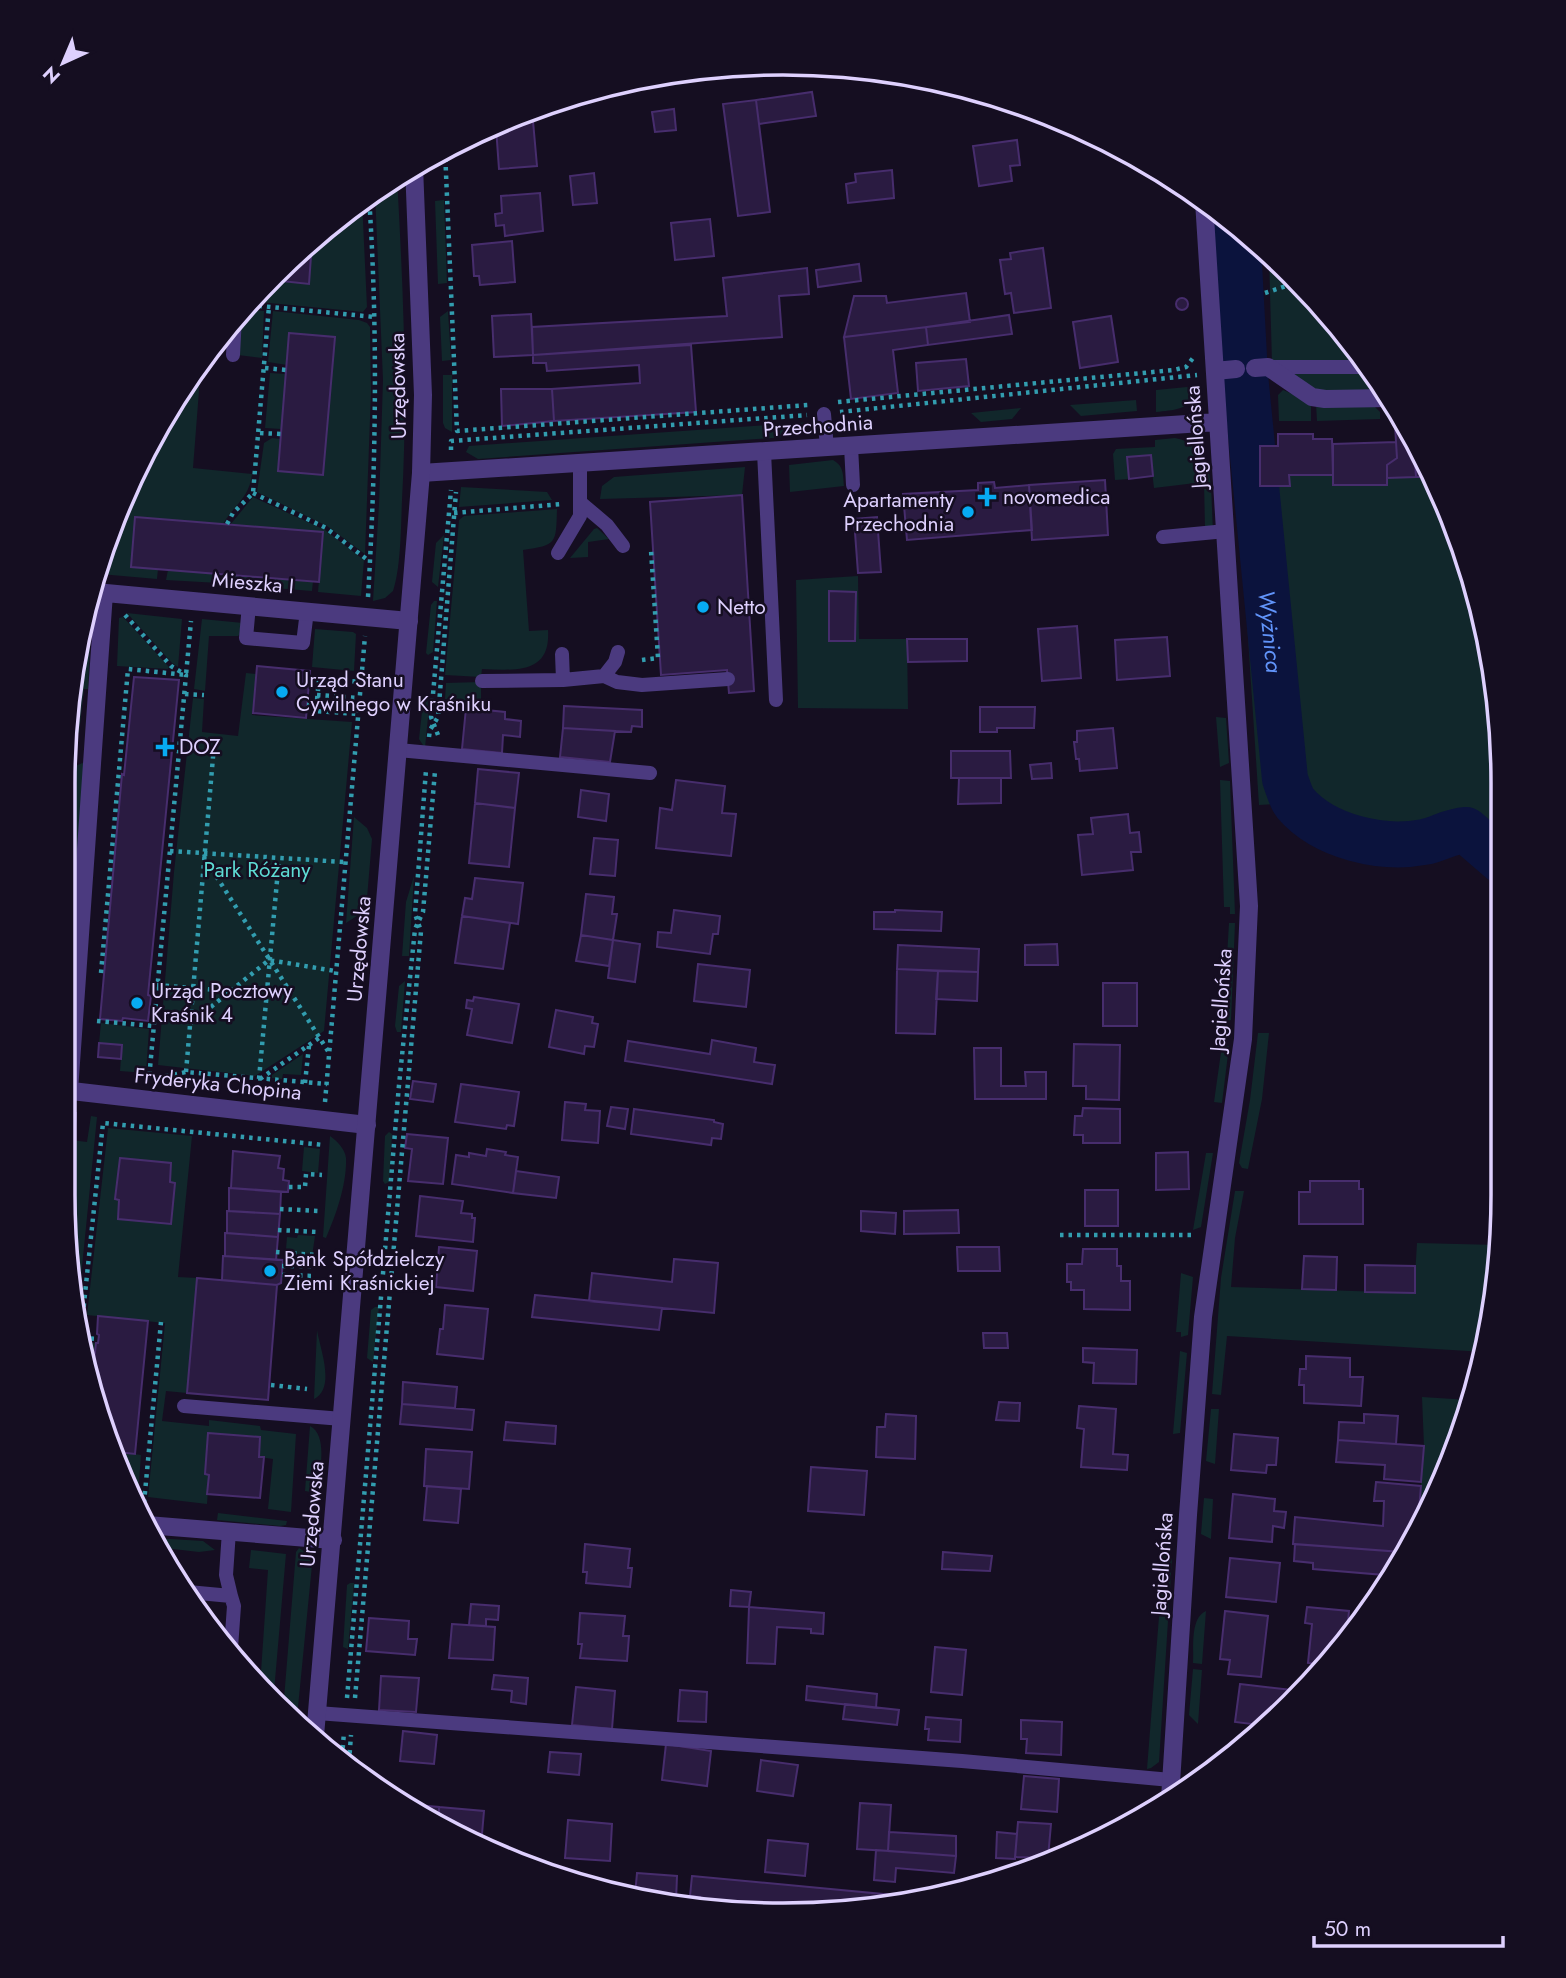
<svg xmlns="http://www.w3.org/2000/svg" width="1566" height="1978" font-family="Jost,sans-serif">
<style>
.green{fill:#11272b;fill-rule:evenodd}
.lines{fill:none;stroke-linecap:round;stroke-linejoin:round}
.river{stroke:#0b133d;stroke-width:46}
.building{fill:#2a1b41;stroke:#472d6d;stroke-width:2}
.path{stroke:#329daf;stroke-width:4.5;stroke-dasharray:3.5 5;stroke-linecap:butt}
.service{stroke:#4b3a7f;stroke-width:14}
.minor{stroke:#4b3a7f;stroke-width:18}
.tertiary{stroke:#4b3a7f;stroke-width:18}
.poi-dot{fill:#07abf2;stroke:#150e21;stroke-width:2.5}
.labels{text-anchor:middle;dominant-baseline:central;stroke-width:5;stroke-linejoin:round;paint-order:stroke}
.street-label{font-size:21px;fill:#ded0fe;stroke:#150e21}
.poi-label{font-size:21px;fill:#ded0fe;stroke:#150e21;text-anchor:start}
.park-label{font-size:21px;fill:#5edbd5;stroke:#150e21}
.water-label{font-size:23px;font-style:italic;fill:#6194fa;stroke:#150e21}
.rim{fill:none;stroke:#ded0fe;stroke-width:3.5}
</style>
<rect width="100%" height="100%" fill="#150e21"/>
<path class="green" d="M397 177C403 285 408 392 402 500 401 525 401 568 393 591L385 598 373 601 379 504 383 380 375 192Z
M362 200 367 307 363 312 250 301 272 280 308 284 312 242 344 212Z
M444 200 447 283 438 284 435 201Z
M1221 211 1259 247 1264 358 1258 364H1233L1229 359Z
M1269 257 1325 309 1384 391 1320 392 1272 363Z
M242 309 264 311 262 358 238 355Z
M273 311 359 320 367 323 370 327 371 392 365 554 327 526 257 492 264 443 272 438 280 439 278 471 323 475 335 337 290 333 287 365 268 362Z
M448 311 451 360 442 361 440 317Z
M201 365 193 468 252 474C250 497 234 505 223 524L135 517 131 566 158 569 157 579 100 574 97 571 101 551 159 423Z
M270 373 286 374 281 429 265 428Z
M1259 374 1264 379 1267 422H1259L1260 486H1289V475H1333L1334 485H1387V478L1429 477 1478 596 1501 736 1502 861C1492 855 1473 832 1465 830 1451 827 1437 839 1424 842 1375 851 1332 835 1295 803L1259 805 1231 380 1234 375Z
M443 375H452V432L445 428 443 423Z
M1187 387 1198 394C1187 410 1174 410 1156 412V390Z
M1283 390 1311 402V421H1279L1278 395Z
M1136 400 1137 411 1081 416 1070 405Z
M1316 404H1372L1380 412V419L1317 421Z
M1021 408 1012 419 981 422 971 413Z
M811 422C807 431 795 435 786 437L478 459 466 452 469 446Z
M1175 438C1218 446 1210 494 1213 528L1205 529 1204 482 1154 488 1150 455 1127 457 1129 479 1115 480 1113 454 1116 449 1155 447V440Z
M833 460C844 466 843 475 844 486L790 492 789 465Z
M745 467 742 495 600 499 602 486 614 477Z
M461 487 547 492 552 500 459 507Z
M253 497 325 530 364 560 361 596 318 592 323 532 230 525Z
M557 509C556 544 557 545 523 550L529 631 548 630C551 675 514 670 482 669L481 677 445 675 459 520 464 516Z
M597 528 609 539 588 542V557L570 558 594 529Z
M444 535 438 587 432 582 436 543Z
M168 570 219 573V583L166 580Z
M230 575 266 577 265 587 229 584Z
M858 576 859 639H907L908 709 798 708 796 580Z
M275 578 313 581 312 591 274 588Z
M434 601H437L433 652 428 655 426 653 431 605Z
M127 613 182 619 178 667 172 663Z
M89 615 91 626 88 689H84L79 733 66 731Z
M123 617 169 667 168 669 117 666 119 618Z
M202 619 243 623 242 632 238 636H209L205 691 194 689Z
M315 629 353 632 356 634 354 671 312 667Z
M246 673 256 674 252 715 352 722 324 1031 255 1076 158 1065 174 872 193 698 204 699 202 732 238 736Z
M481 682V701L445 699 446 683Z
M430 696 425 748 419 739 423 702Z
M1216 717 1226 718 1229 763 1220 767Z
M87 761 73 914 64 907V771Z
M1220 780 1230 781 1235 914H1230V907H1224Z
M354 817 367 828 372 839 366 910 346 923Z
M414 876 409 956H402L406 902Z
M1229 923H1235L1231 1020 1223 1023Z
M405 981 401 1032H397L395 1026 399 986Z
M101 1023 149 1029 146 1073 120 1071 122 1045 99 1043Z
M1258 1033H1269L1262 1099 1248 1169 1242 1168 1239 1163 1250 1100Z
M1222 1045 1229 1046 1222 1103 1214 1102Z
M303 1054 301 1075 283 1074 282 1079 272 1078V1075Z
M91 1116 97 1117 78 1307 63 1195V1139L87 1142Z
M108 1128 192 1136 178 1277 197 1278 187 1393 166 1391 162 1421 209 1426V1420L260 1426 261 1430 296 1434 291 1512 268 1509 273 1459 259 1457 260 1437 205 1474 209 1475 207 1504 148 1497 165 1323 87 1315ZM120 1158 171 1163 170 1182 175 1183 171 1224 118 1219 119 1200 115 1199Z
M389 1132 392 1134 389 1182 385 1184 383 1181 385 1136Z
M330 1136C337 1141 345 1149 346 1158 347 1184 336 1215 326 1238L323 1237Z
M304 1147 320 1149 318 1173 302 1171Z
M1206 1153H1213L1201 1227 1193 1230Z
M1235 1191H1244L1235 1238 1231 1287 1414 1293 1417 1243 1498 1245 1489 1335 1484 1352 1227 1336 1221 1395 1212 1394 1221 1278Z
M298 1235 315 1236 311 1263 285 1261 287 1237 297 1238Z
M1181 1273 1193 1277 1188 1335 1181 1337V1332H1176Z
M375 1307H379L373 1362 367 1358 371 1310Z
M317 1330C320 1349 336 1388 314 1399Z
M85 1342 96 1343 92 1379 87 1378Z
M1180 1351 1187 1353 1180 1433 1173 1434Z
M1422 1397 1469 1400 1448 1471 1418 1522 1424 1446Z
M1211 1409H1219L1215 1464 1206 1461Z
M310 1426C329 1436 319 1474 317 1493L305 1491Z
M120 1452 141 1455 138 1496 135 1495 120 1460Z
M1204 1498 1213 1499 1211 1539 1201 1534Z
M218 1513 287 1521 286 1525 280 1526 217 1520Z
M155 1538 203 1541 215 1550 199 1552 156 1547Z
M299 1548 307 1553 312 1565 298 1707 293 1719 283 1711 296 1552Z
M251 1550 286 1554 273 1703 260 1686 268 1570 249 1568Z
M1164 1553 1172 1558 1159 1762 1151 1768 1147 1769Z
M350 1583H354L348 1649 343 1647 347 1585Z
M1206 1611 1202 1664 1193 1663C1194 1647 1190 1618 1206 1611Z
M1193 1669 1202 1670 1198 1724 1189 1715Z"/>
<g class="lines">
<path class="river" id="s1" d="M1237 227 1245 375 1285 779C1288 787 1290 796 1295 803 1324 837 1382 850 1424 842 1439 839 1450 831 1466 830L1502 861"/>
</g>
<path class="building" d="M865 70 891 75 865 78Z
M812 92 816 116 759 124 756 100Z
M756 100 770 212 738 216 723 104Z
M674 109 676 130 655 132 652 112Z
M533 121 537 166 499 169 496 127 502 124Z
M1017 140 1020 165 1010 166 1012 181 979 186 973 146Z
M892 170 894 198 848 203 846 184 856 182 855 174Z
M594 173 597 203 573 205 570 176Z
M540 193 543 231 505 236 504 225 496 226 495 214 502 213 501 196Z
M710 219 714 256 675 260 671 223Z
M512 241 515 282 480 285 479 276H474L472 245Z
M312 242 309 284 272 280Z
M1043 248 1051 308 1014 313 1011 293 1005 294 1000 260 1011 259 1010 253Z
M859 264 861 281 818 287 816 270Z
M807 268 809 294 779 296 782 337 533 355 532 327 727 316 723 278Z
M966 293 970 322 844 337 854 296H886L887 303Z
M1176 304a6 6 0 1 1 12 0a6 6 0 1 1-12 0Z
M531 314 533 355 494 357 492 316Z
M1009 315 1012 334 928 345 926 327Z
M1111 316 1118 362 1080 368 1073 322Z
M926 327 928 345 893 350 898 393 851 399 844 337Z
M289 333 335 337 323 475 278 471Z
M691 345 696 412 554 421 552 389 640 383 639 365 547 371 546 363H533V355Z
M966 359 969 386 918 391 916 363Z
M501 389H552L554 421 502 426Z
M1407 423 1414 442 1416 477 1387 478V465L1397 458 1395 425Z
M1278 434H1313V439H1332L1333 475H1289L1290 486H1260V446H1278Z
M1396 442 1397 458 1387 465V485H1333V444Z
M1151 455 1153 476 1129 479 1127 457Z
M1415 461H1422L1429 477H1416Z
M1105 480 1108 535 1032 540 1029 485Z
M994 482 995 488 1029 485 1032 530 907 540 903 494 978 490V483Z
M742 495 754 691 729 693 727 670 661 675 650 502Z
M135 517 323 532 319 582 131 567Z
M877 517 881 572 858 573 854 519Z
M829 591 856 592 855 641H829Z
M1077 626 1081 678 1042 681 1038 629Z
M1167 637 1170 676 1117 680 1115 640Z
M907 639H967V661L908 662Z
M257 666 310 671 306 718 253 713Z
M134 677 179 680 148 995 151 996 148 1021 123 1018 122 1021 100 1019 122 774 124 775Z
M564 706 642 710V727L632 726 631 732 563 728Z
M980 707H1035L1034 728H997V732H980Z
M466 708 505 712V719L521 721 520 737 503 735 502 753 462 749Z
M563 728 615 731 610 762 560 757Z
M1113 728 1117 768 1080 771 1079 759H1076L1074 742H1077V731Z
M951 751H1010L1011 778H951Z
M1051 763 1052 778 1032 779 1030 765Z
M478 769 519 773 515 808 475 803Z
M959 778H1001V803L958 804Z
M676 780 725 786 722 813 736 814 731 856 656 848 660 808 672 810Z
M581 790 609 794 606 821 578 817Z
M475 803 515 808 509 867 469 863Z
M1128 814 1130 833 1139 832 1141 852H1131L1133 870 1082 875 1078 835 1093 834 1091 818Z
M594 838 618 840 615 876 590 874Z
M475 878 523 883 518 924 462 916 465 898 472 899Z
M586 894 614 897 612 914H617L613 940 581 935Z
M674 910 720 916 718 934H713L710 954 657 947 658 932 671 933Z
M895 910 942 912 941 931 874 929V912H895Z
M462 916 510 923 503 969 455 963Z
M581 935 613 940 609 966 576 961Z
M613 940 640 944 635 982 608 978Z
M1057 944 1058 965H1025V945Z
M898 945 979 949 978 972 897 969Z
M698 964 750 970 746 1007 694 1001Z
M897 969 938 971 935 1034 896 1033Z
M938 971 978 972 977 1001 936 999Z
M1103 983H1137V1026H1103Z
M474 997 519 1004 512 1043 467 1035 472 1009 466 1008 467 1000 473 1001Z
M556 1010 593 1017 592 1023 598 1024 594 1047 585 1046 584 1054 549 1047Z
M712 1040 756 1048 754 1062 775 1065 772 1084 625 1061 628 1041 710 1054Z
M99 1043 122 1045 121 1059 98 1057Z
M1074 1044 1120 1045 1119 1100 1086 1099V1086H1073Z
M974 1048H1001V1086H1026L1025 1072H1046V1099H975Z
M413 1081 436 1084 433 1102 410 1099Z
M461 1084 519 1092 514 1126 507 1125 506 1129 455 1122Z
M565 1102 586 1104 585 1110 600 1111 598 1143 562 1140Z
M611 1107 628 1109 625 1129 607 1126Z
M1083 1108 1120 1109V1143H1083V1135H1074L1075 1116H1082Z
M634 1109 714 1120V1122L723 1124 721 1139 712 1138 711 1145 631 1134Z
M63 1112 76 1113 74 1140 63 1139Z
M407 1134 448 1138 443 1184 408 1181 412 1149 405 1148Z
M487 1149 506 1152 505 1155 518 1157 513 1193 452 1184 456 1155 469 1157V1153L486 1156Z
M233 1151 280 1156 278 1168 284 1169 283 1180 289 1181 288 1192 231 1188Z
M1188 1152 1189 1189 1156 1190V1153Z
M120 1158 171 1163 170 1182 175 1183 171 1224 118 1219 119 1200 115 1199Z
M516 1171 559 1177 556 1198 513 1193Z
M1310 1181H1359V1189H1363V1224H1299V1192H1310Z
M229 1188 281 1192 280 1214 229 1211Z
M1085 1190H1118V1226H1085Z
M420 1196 463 1201 461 1213 472 1214V1218H475L473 1242 416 1236Z
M958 1210 959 1233 904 1234V1211Z
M227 1211 280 1214 278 1237 227 1233Z
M861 1211 896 1213 895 1234 861 1231Z
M225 1233 278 1237 276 1260 225 1256Z
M439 1247 477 1251 473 1291 436 1287Z
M957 1247H999L1000 1271H958Z
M1083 1249H1117V1266H1121V1281H1130V1310L1084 1309V1290H1071V1282H1067V1264H1082Z
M223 1256 283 1260 281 1283 277 1285 222 1280Z
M1304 1256 1337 1257 1336 1290 1302 1289Z
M674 1259 718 1263 714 1313 589 1301 592 1273 672 1282Z
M1365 1265 1415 1266V1293L1365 1292Z
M197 1278 277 1285 268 1400 187 1393Z
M535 1295 662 1308 659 1330 532 1317Z
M445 1305 488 1309 483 1359 437 1354 440 1329H443Z
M98 1316 148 1321 135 1454 117 1452 91 1390 92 1387H94L95 1379H92L96 1343H98L99 1335 97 1334Z
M983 1333H1007L1008 1348H984Z
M1083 1348 1137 1350 1136 1384 1093 1383 1094 1363 1083 1362Z
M1306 1356 1350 1358V1377H1363L1361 1406 1304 1403V1385H1299L1300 1369H1306Z
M403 1382 457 1387 455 1408 402 1404Z
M999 1402 1020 1403 1019 1421 996 1420Z
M402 1404 474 1410 472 1430 400 1424Z
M1079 1406 1116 1409 1113 1454 1128 1455 1127 1470 1081 1467 1084 1429 1077 1428Z
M886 1414 916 1416 915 1459 876 1457 877 1427H885Z
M1364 1414 1398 1416 1396 1444 1338 1440 1339 1422 1364 1423Z
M506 1422 556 1426 555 1444 504 1440Z
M208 1433 260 1437 259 1457H264L260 1498 207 1494 209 1475 205 1474Z
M1234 1434 1278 1438 1276 1465H1267L1266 1473 1231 1470Z
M1338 1440 1424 1446 1421 1482 1384 1479 1385 1465 1336 1462Z
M426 1449 472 1452 469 1489 424 1486Z
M811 1467 867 1471 864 1515 808 1511Z
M1376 1482 1421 1486 1418 1522 1401 1552 1293 1544 1295 1517 1383 1526 1384 1501H1374Z
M427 1486 461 1489 458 1523 424 1520Z
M1233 1494 1275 1499 1274 1511 1286 1512 1284 1528 1273 1526 1272 1542 1229 1538Z
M585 1544 630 1549 628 1568H632L630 1587 586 1583 587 1572H583Z
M1295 1544 1401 1552 1384 1582V1575L1313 1569V1563L1294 1561Z
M943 1552 992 1556 990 1571 942 1569Z
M1230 1558 1280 1563 1276 1602 1226 1597Z
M731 1590 751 1592 749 1607 730 1606Z
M471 1604 499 1606 498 1620 486 1619V1626L469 1625Z
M749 1607 824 1613 823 1634 811 1633V1629L777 1627 775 1664 747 1663Z
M1307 1607 1349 1611 1346 1642 1324 1665 1308 1663 1312 1624 1305 1623Z
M1225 1611 1268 1616 1261 1677 1228 1674 1230 1660 1220 1659Z
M580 1613 625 1616 623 1636H629L627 1661 580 1658 582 1644H578Z
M369 1618 409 1621 408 1639H417L415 1655 366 1651Z
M452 1624 495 1627 493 1660 449 1658Z
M935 1647 966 1650 962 1695 931 1692Z
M494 1675 528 1678 526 1704 511 1702 512 1691 492 1689Z
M381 1676 419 1678 416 1712 379 1710Z
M1240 1684 1301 1691 1268 1726 1235 1722Z
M807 1686 877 1694 876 1708 806 1700Z
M576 1687 615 1691 612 1729 572 1725Z
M680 1690 707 1692 706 1722 678 1721Z
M845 1704 899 1710 897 1725 843 1719Z
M926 1717 961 1720 960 1742 928 1740 929 1729H925Z
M1021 1720 1062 1722 1061 1755 1026 1753 1027 1739H1021Z
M403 1731 437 1735 434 1764 400 1761Z
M666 1744 711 1751 707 1786 662 1780Z
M550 1752 581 1754 579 1775 548 1772Z
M761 1760 798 1765 793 1796 757 1791Z
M1024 1776 1059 1779 1057 1812 1021 1809Z
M860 1803 891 1805 888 1851 857 1849Z
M404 1804 439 1807V1825L423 1818Z
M439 1807 484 1811 482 1834 455 1832 439 1825Z
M568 1820 612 1824 610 1861 565 1858Z
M1018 1822 1051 1824 1048 1858 1015 1857Z
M889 1832 956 1836V1856L888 1851Z
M997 1832 1017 1834 1015 1859 996 1858Z
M768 1840 808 1844 805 1876 765 1872Z
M876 1850 956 1856 954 1873 896 1868 895 1882 874 1880Z
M637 1873 677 1876 676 1901 635 1895Z
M692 1876 893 1895 892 1901 817 1910 771 1906 770 1913 699 1904 700 1897 690 1896Z"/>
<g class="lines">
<path class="path" d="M445 150 457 431 808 405
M1265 293 1286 286 1293 279
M250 305 375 317
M265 368 286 370
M838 402 1174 370 1186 367 1193 358
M840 412 1197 375
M260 433 281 434
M451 450V441L807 415
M253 493 326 528 369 561
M454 513 562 504
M227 524 233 513 253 493 269 306
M368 597C376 461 378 332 369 196
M125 615 171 666 186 675 149 1079
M642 660 658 658 651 550
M310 678 361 682
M319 679 316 711 358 714
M185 694 204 695
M317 695 359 698
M307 705H316
M438 735 431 717 451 490
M429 737 430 730 438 717 456 492
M170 851 344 862
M204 854 211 868 328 1051
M101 973 128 669 186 675 191 621
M157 985 228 991
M97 1021 153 1026
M191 1023 269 960 335 971
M186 1072 215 734
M157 1078 186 1072 327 1084
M259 1079 279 859
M260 1079 319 1038
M305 1083 309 1046
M325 1102 365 636
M289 1187H305L306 1174 322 1175
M280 1209 319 1211
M278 1230 318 1232
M1060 1235H1195
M276 1252 316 1255
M282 1266H316
M282 1275 315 1276
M81 1332 103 1123 324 1145
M82 1338 99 1339
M88 1383H94
M271 1385 307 1389
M144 1503 161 1322
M347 1698 399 1085 415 929 423 912 435 771
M355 1698 421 931 415 914 426 770
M342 1757 344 1732
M349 1762 351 1735"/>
<path class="service" d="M233 355 235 317
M1268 367H1366
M824 414 827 448
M851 446 853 485
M764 452 776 700
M581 503 607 525 623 546
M1163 537 1226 531
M558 553 580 516V464
M249 605 246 638 303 643 307 611
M562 654 563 680
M604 676 615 662 618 652
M482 681 563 680 604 676 617 682 642 685 728 679
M398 750 650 773
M184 1406 342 1419
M229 1531 226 1575 231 1596
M188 1592 231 1596 234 1606 231 1648
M317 1713 962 1761 1171 1780"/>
<path class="minor" d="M1255 368 1268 367 1312 397 1325 399 1389 398
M1215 371 1236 369
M421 473 1218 422
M95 592 409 621
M63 1090 367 1125
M69 1091 104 593
M147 1525 333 1540
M1170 1799 1188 1515 1203 1317 1243 1039 1249 906 1204 201"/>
<path class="tertiary" d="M315 1736 421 473 423 395 414 166"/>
</g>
<g class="poi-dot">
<path d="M983.5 486.5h7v7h7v7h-7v7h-7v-7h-7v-7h7z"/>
<circle cx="968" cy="512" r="7"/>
<circle cx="703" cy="607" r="7"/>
<circle cx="282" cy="692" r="7"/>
<path d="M161.5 736.5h7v7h7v7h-7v7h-7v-7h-7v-7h7z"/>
<circle cx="137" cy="1003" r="7"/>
<circle cx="270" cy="1271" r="7"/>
</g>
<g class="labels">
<g class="street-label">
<text transform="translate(398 386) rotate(-91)">Urzędowska</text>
<text transform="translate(818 426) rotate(-4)">Przechodnia</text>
<text transform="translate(1196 437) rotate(-94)">Jagiellońska</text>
<text transform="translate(253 583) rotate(5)">Mieszka I</text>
<text transform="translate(359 949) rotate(-85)">Urzędowska</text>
<text transform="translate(1221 1000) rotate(-86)">Jagiellońska</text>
<text transform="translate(218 1084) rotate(6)">Fryderyka Chopina</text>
<text transform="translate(312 1514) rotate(-85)">Urzędowska</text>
<text transform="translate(1162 1564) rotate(-86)">Jagiellońska</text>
</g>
<g class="poi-label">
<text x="1003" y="497">novomedica</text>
<text x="954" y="500" text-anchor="end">Apartamenty<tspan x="954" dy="24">Przechodnia</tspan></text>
<text x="717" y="607">Netto</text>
<text x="296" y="680">Urząd Stanu<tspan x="296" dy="24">Cywilnego w Kraśniku</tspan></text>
<text x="179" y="747">DOZ</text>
<text x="151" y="991">Urząd Pocztowy<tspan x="151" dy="24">Kraśnik 4</tspan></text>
<text x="284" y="1259">Bank Spółdzielczy<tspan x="284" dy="24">Ziemi Kraśnickiej</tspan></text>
</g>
<g class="park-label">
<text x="257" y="870">Park Różany</text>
</g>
<g class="water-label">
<text stroke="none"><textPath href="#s1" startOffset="406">Wyżnica</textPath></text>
</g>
</g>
<path d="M0 0H1566V1978H0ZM783 75H783A708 708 0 0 1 1491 783V1195A708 708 0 0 1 783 1903H783A708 708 0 0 1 75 1195V783A708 708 0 0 1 783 75Z" fill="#150e21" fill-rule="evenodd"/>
<path class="rim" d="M783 75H783A708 708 0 0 1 1491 783V1195A708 708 0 0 1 783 1903H783A708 708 0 0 1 75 1195V783A708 708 0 0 1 783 75Z"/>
<g transform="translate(63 63) rotate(224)" stroke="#150e21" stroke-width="5" paint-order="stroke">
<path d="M0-5L12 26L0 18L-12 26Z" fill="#ded0fe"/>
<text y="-10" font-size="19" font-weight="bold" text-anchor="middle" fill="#ded0fe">N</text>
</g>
<path d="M1314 1936v10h189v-10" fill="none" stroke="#ded0fe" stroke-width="3.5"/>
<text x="1324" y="1936" font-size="21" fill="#ded0fe" stroke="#150e21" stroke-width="5" paint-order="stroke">50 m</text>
</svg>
